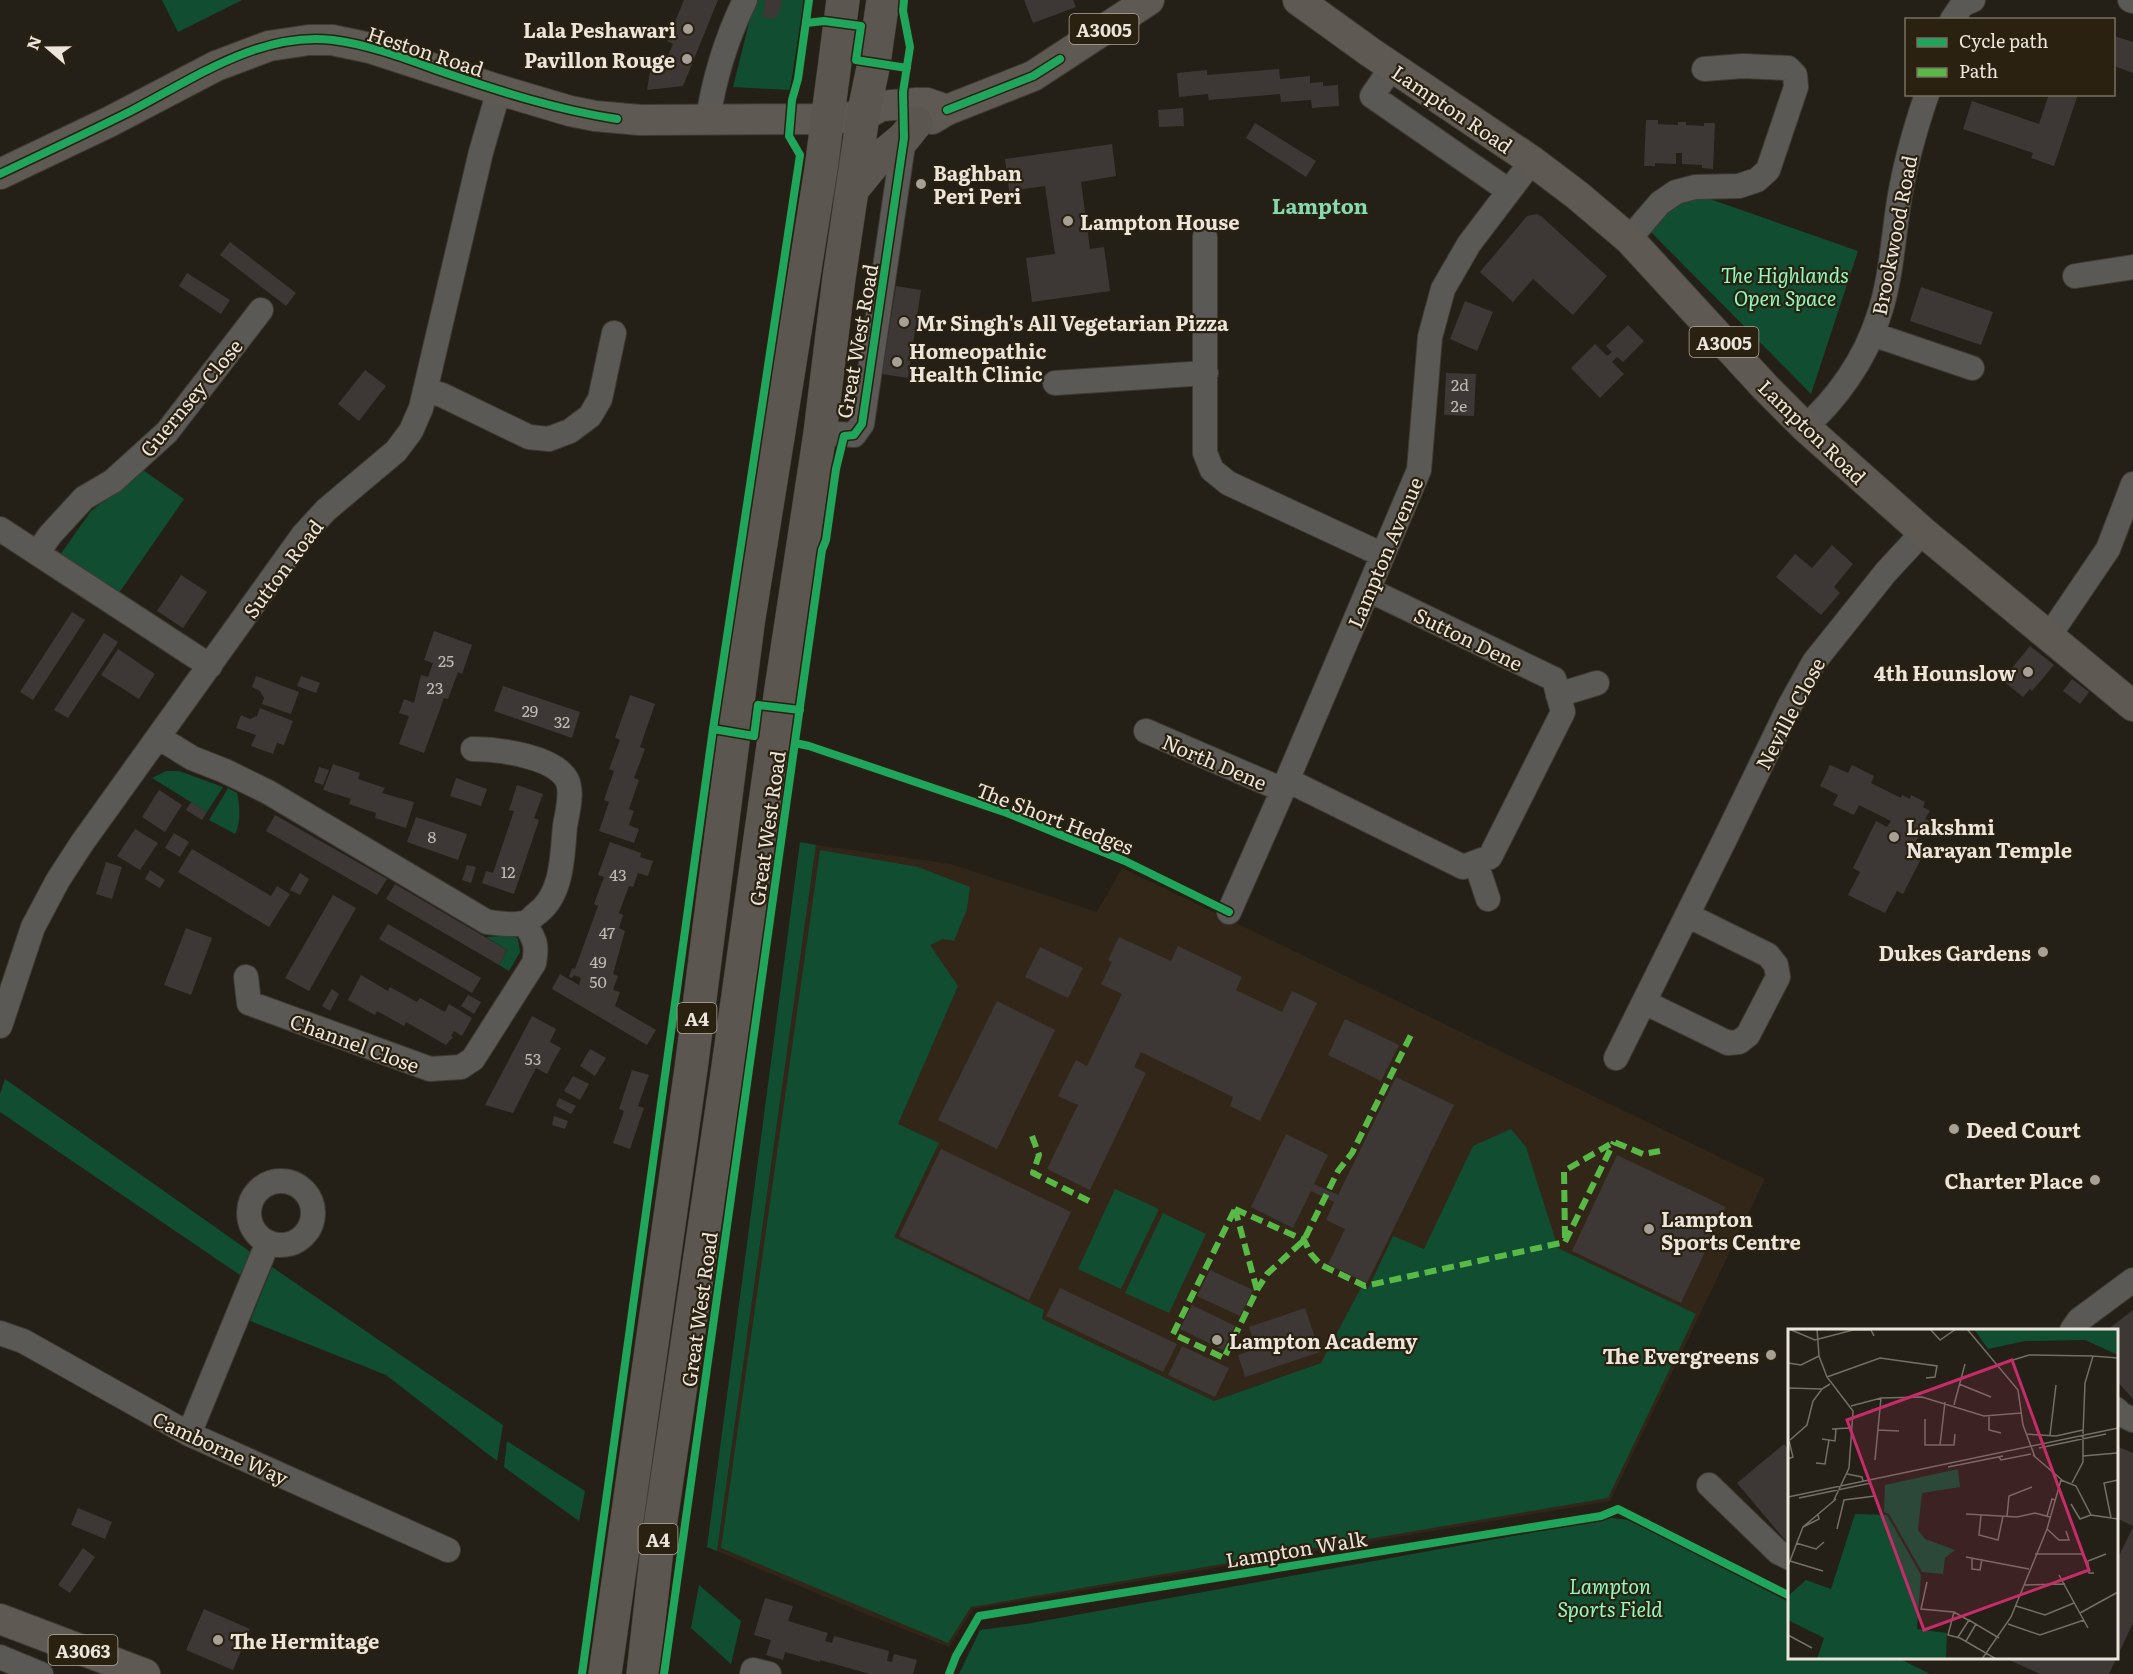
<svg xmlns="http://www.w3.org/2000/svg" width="2133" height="1674" font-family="Literata,serif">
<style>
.education{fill:#322619}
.green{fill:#104d31}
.building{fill:#3d3835}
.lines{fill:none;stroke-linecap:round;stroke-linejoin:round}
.minor-casing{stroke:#3f3b33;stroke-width:26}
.major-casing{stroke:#3f3b33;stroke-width:32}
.highway-casing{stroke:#3f3b33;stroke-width:34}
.minor{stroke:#5b5955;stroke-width:24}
.major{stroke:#5e5a53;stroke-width:30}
.highway{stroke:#5b564f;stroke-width:33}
.quiet{stroke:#58b947;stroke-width:6;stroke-dasharray:12 6;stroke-linecap:butt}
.cycleway-casing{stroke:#2a2111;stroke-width:11}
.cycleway{stroke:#20a55d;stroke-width:8}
.poi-dot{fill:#a6a096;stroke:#2a2111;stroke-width:2}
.labels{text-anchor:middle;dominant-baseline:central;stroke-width:4.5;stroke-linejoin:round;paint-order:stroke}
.number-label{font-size:16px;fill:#c0bab2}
.shield{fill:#2a2111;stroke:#b2aa9e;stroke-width:1.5}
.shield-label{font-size:18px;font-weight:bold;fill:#ece5db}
.poi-label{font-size:20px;font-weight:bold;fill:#ece5db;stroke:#2a2111;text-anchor:start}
.street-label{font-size:20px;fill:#ece5db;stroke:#2a2111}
.park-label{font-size:20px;font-style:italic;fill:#8efabf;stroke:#2a2111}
.neighbourhood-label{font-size:21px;font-weight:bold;fill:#84dab3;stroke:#2a2111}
.inset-road{fill:none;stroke:#746f65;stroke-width:1.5}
.view{fill:#c62c68;fill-opacity:0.15;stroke:#c62c68;stroke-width:3}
.inset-edge{fill:none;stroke:#ece5db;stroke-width:3}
</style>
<rect width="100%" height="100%" fill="#242017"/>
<path class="education" d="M816 845 951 864 1097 912 1122 868 1765 1179 1610 1501 973 1609 949 1647 863 1613 717 1551Z"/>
<path class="green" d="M162 0H242L178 32Z
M757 0H804L790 90 733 87 750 19Z
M1707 198 1858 251 1811 394 1647 228 1675 201Z
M143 470 184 499 119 593 60 555 91 511Z
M166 771H179L223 787 207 812 152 778Z
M228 788 237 793C240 805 241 823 235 834L209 820Z
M800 842 816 845 717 1551 707 1547Z
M820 850 918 867 970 887 967 909 954 941 943 939 930 945 958 986 898 1124 939 1143 894 1237 1044 1310 1042 1319 1214 1401 1321 1363 1362 1286 1368 1289 1393 1236 1424 1249 1473 1146 1511 1129 1526 1147 1558 1248 1696 1314 1608 1498 971 1607 948 1643 721 1548Z
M513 935 518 939 520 952 509 971 499 965 507 950 486 937Z
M5 1079 252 1253 240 1275 0 1112V1094Z
M1115 1189 1159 1209 1121 1289 1078 1269Z
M1163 1213 1206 1234 1169 1313 1125 1293Z
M272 1267 503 1425 497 1461 386 1375 250 1321Z
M507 1441 585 1491 579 1521 504 1467Z
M1612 1518 1630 1520 1789 1602 1790 1658H1898L1930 1674H959L980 1630 1026 1624Z
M699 1585 741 1621 731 1664 691 1628Z"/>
<path class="building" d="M684 0H718L683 86 647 90 651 65 665 63 673 44 667 41Z
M765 0H782L779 15H776V19L763 17Z
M1024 0H1073L1076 7 1033 23Z
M2114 36 2133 42V73L2114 66Z
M1279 69 1280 79 1310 76V83L1323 82V86L1338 85 1339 106 1312 108 1311 100 1281 102 1280 94 1209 100 1208 94 1179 97 1177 73 1207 70V75Z
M2049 94H2078L2054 166 2031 158 2033 153 1963 129 1972 101 2039 124Z
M1183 108 1184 126 1159 127 1158 110Z
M1646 120H1658V124L1678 125V122H1686V125L1704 126V123H1715L1713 169 1702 168V165L1682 164V153H1676V164L1655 163V166H1644Z
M1255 123 1316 161 1306 177 1246 138Z
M1112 144 1116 176 1081 182 1090 249 1104 247 1110 291 1032 302 1026 258 1055 254 1045 186 1009 191 1005 159Z
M1537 214 1542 217 1607 276 1573 315 1533 279 1513 302 1480 272 1527 216Z
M230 242 296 293 286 306 220 255Z
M187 273 230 300 221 314 179 286Z
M896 286 921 290 908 378 882 374Z
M1921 287 1993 312 1981 345 1910 321Z
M1465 301 1493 312 1477 351 1450 339Z
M1628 325 1644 341 1623 362 1617 357 1612 362 1624 374 1600 398 1571 368 1595 344 1607 356 1612 352 1606 346Z
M365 370 386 386 359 421 338 404Z
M1446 373 1476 374 1474 416 1444 415Z
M1832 545 1853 564 1834 587 1840 593 1821 615 1776 577 1795 554 1812 568Z
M181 575 207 592 183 628 157 611Z
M72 612 85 620 33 700 20 692Z
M434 631 472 645 462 674 458 672 448 699 444 698 424 753 399 744 409 716 399 713 404 699 414 703 421 675 428 677 433 663 424 660Z
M104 633 118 642 68 718 54 710Z
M2030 646 2054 665 2032 691 2030 689 2023 697 2002 680Z
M118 649 155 674 139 699 101 675Z
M256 676 299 692 291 714 262 704 264 698 260 691 252 687Z
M301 676 320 683 316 693 297 686Z
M2072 679 2089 692 2080 704 2063 691Z
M503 686 580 712 572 738 494 711Z
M630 695 655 704 640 747 645 749 634 778 639 780 629 809 634 811 629 825 639 829 634 843 599 831 609 802 604 800 614 771 609 769 620 740 615 738Z
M260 708 293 721 284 745 277 743 273 754 251 746 256 735 236 728 241 715 250 719 257 716Z
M333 764 360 773 358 779 385 788 382 793 414 802 406 828 375 818 376 813 349 804 351 799 323 790Z
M1830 765 1848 773 1852 765 1874 776 1871 783 1901 798 1902 795 1910 799 1911 795 1925 802 1923 807 1930 811 1925 819 1930 821 1916 841 1927 847 1903 894 1897 891 1885 913 1848 895 1860 872 1853 868 1876 821 1887 827 1891 821 1859 805 1854 815 1833 805 1838 795 1820 786Z
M319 767 329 770 323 785 314 782Z
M456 778 487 789 481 806 450 796Z
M517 785 543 794 534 818 539 820 514 894 482 883 486 871 493 873 514 811 509 810Z
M159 790 182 805 165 832 142 817Z
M191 802 207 812 202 820 186 810Z
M275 815 387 879 377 895 266 831Z
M416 817 467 834 458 860 407 842Z
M135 829 158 843 140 870 117 856Z
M174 833 189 842 180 857 165 848Z
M610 842 641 853 640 857 653 861 648 876 638 873 633 887 629 886 619 913 623 915 619 928 625 931 613 974 618 976 613 990 620 992 615 1006 656 1030 647 1045 552 989 560 974 579 985 581 978 574 975 572 978 569 977 572 968 575 969 598 906 594 904 604 877 598 875Z
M192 849 271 896 277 886 290 894 269 927 178 872Z
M106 862 122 867 112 899 96 894Z
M467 865 476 867 471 883 462 880Z
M150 870 165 880 160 888 145 879Z
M300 873 309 879 300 895 290 890Z
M395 884 507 950 499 965 386 899Z
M333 895 356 908 309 991 285 978Z
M388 924 481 978 472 993 379 939Z
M186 928 212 938 191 995 164 985Z
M1119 937 1171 961 1178 946 1242 977 1236 990 1282 1012 1292 991 1317 1003 1260 1121 1230 1106 1233 1097 1141 1052 1134 1067 1146 1073 1090 1190 1047 1169 1078 1105 1058 1096 1076 1060 1087 1066 1122 994 1101 984 1112 962 1108 960Z
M1040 947 1083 968 1068 998 1025 977Z
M361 975 388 991 390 987 417 1002 420 998 445 1012 449 1004 472 1018 462 1036 454 1031 451 1036 453 1037 446 1045 406 1022 404 1026 377 1011 375 1015 348 1000Z
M332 989 339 994 330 1011 322 1006Z
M468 995 481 1002 474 1014 461 1006Z
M997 1001 1055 1030 997 1149 938 1120Z
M532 1016 556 1029 550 1042 561 1048 554 1060 547 1074 536 1068 513 1113 485 1105Z
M1345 1019 1399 1045 1381 1081 1328 1055Z
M590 1049 606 1058 595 1076 580 1066Z
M632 1070 649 1075 638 1106 644 1108 630 1149 613 1143 624 1111 619 1109Z
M573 1076 589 1084 580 1100 564 1091Z
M1396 1077 1454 1105 1367 1283 1328 1264 1345 1229 1326 1220 1334 1202 1311 1191 1293 1228 1251 1207 1286 1134 1328 1155 1314 1184 1338 1195Z
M559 1098 576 1106 571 1114 556 1106Z
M554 1116 568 1121 565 1129 552 1125Z
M941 1149 1071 1212 1029 1300 899 1236Z
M1617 1155 1726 1207 1681 1303 1572 1251Z
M1210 1270 1253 1290 1240 1316 1197 1296Z
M1060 1288 1177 1344 1163 1372 1046 1316Z
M1192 1305 1235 1326 1223 1350 1180 1329Z
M1305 1308 1320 1352 1245 1377 1238 1355 1256 1349 1249 1327Z
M2133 1310V1399L2116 1380V1330H2107Z
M1182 1346 1229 1368 1215 1397 1168 1375Z
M1784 1444 1790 1451V1546L1737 1483Z
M2116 1446 2133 1453V1526L2116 1518Z
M78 1508 112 1522 105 1539 71 1525Z
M2133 1527V1623L2109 1674H2040L2005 1658H2116V1562Z
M83 1548 95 1557 70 1593 58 1585Z
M765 1598 793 1606 788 1621 828 1633 825 1641 832 1643 834 1636 889 1651 887 1661 892 1662 894 1654 917 1660 913 1674H870L820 1660V1662L785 1652 783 1660 766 1655 771 1640 754 1635Z
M204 1609 250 1629 233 1670 186 1650Z"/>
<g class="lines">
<defs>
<path id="minor" d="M2130 0 2133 1
M1952 20 1962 5 1973 0
M1392 67 1372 96 1509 191
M708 119C714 79 727 37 745 0
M1205 237V453L1212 470 1228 483 1383 555
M1629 239 1660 203 1676 192 1695 187 1739 186 1757 180 1768 170 1796 87 1795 75 1788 68 1743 66 1704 69
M2075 276 2133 267
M1872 334 1972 368
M1055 383 1206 373
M425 390 442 395 529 437 549 439 570 431 590 416 600 399 614 333
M1805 427C1837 399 1865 359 1878 318 1891 281 1893 240 1899 201 1905 164 1915 129 1927 94
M820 433 854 435 862 424 904 138
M0 529 210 666
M38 552 50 535 84 498 113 481 167 432 261 310
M2049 636 2108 549 2133 484
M1558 695 1597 683
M1146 731 1283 790
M158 737 192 758 225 771 268 792 487 922C498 923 512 926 524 923 528 922 532 918 535 915 563 896 562 857 565 826 567 814 573 792 567 780 554 756 497 749 473 749
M1287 780 1463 867 1490 857 1563 712 1554 679 1369 590
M1476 863 1488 899
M1229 912 1283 790 1419 470 1430 337 1443 289 1469 244 1532 161
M246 977 249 1003 430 1069 461 1067 473 1059 534 963C538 944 534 939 525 923
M1644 1002 1728 1043 1739 1042 1748 1035 1778 977 1776 965 1768 955 1687 915
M0 1026 33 927 58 880 82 843 303 535 326 510 396 451 411 431 421 408 481 152 499 90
M1616 1058 1725 839 1790 705 1814 662 1886 572 1923 532
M249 1213a32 32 0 1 1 64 0a32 32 0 1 1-64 0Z
M2072 1330 2079 1320 2133 1280
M0 1333 23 1341 189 1434 448 1550
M2116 1409 2121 1414 2133 1420
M189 1434 268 1242
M1709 1485 1778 1552 1790 1558
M0 1657 41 1674
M752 1674 753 1670 769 1674"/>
<path id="major" d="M1298 0 1370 52 1532 161 1577 195 1629 239 1766 388 1805 427 1923 532 2133 706
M932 119 947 110 1033 76 1149 0
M0 174 109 122 216 66 269 46 309 40H332L370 48 499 90 570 111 595 116 640 120 829 119 863 116 881 106 917 103H927L947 110
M0 1619 145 1674"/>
<path id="highway" d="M852 190 874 163 904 138 916 123
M605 1674 691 1069 748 624 821 169 843 0
M643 1674 658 1540 727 1074 781 689 820 433 839 278 863 116 874 63 883 0"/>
</defs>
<use href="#minor" class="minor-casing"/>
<use href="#major" class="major-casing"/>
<use href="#highway" class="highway-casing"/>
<use href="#minor" class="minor"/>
<use href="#major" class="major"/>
<use href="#highway" class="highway"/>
<path class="quiet" d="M1032 1136 1039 1155 1033 1173 1089 1201
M1235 1209 1304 1240 1311 1254 1321 1265 1365 1286 1565 1242 1614 1142
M1235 1209 1257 1290 1224 1358 1173 1334Z
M1565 1238 1564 1171 1614 1142 1643 1154 1660 1151
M1257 1290 1267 1274 1304 1240 1338 1171 1352 1153 1411 1035"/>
<defs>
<path id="cycleway" d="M806 23 824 21 861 26 856 60 907 68
M947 110 1033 76 1060 59
M0 174C44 153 87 133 131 111 193 79 260 31 333 40 372 45 409 60 446 73 502 92 558 110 617 119
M713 729 754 736 758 705 800 710
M795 743 809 746 1007 813 1125 861 1229 912
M582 1674 713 729 800 155 789 136 792 100 798 79 809 0
M664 1674 822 550 826 540 836 469 844 436 854 435 862 424 904 138 903 92 910 47 903 11 904 0
M949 1674 956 1656 979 1616 1601 1516 1618 1509 1790 1596"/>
</defs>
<use href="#cycleway" class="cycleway-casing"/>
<use href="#cycleway" class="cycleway"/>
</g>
<g class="poi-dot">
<circle cx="688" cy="29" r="6"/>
<circle cx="687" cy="59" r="6"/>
<circle cx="921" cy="184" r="6"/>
<circle cx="1068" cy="221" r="6"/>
<circle cx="904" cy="322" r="6"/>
<circle cx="897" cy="362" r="6"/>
<circle cx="2028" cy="672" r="6"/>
<circle cx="1894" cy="837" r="6"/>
<circle cx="2043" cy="952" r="6"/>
<circle cx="1954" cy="1129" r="6"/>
<circle cx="2095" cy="1180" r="6"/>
<circle cx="1649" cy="1229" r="6"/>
<circle cx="1217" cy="1340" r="6"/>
<circle cx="1771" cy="1355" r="6"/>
<circle cx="218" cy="1640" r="6"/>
</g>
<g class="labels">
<g class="number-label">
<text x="1460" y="384">2d</text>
<text x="1459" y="405">2e</text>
<text x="446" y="660">25</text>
<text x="435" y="687">23</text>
<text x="530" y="710">29</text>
<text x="562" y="721">32</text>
<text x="432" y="836">8</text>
<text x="508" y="871">12</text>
<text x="618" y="874">43</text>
<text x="607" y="932">47</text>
<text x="598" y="961">49</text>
<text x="598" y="981">50</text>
<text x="533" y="1058">53</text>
</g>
<g class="shield">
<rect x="1069.5" y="14" width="69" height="30" rx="4.5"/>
<rect x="1689.5" y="327" width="69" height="30" rx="4.5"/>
<rect x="677.5" y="1003" width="39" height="30" rx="4.5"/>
<rect x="638.5" y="1524" width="39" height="30" rx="4.5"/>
<rect x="48.5" y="1635" width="69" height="30" rx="4.5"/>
</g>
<g class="shield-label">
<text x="1104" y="29">A3005</text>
<text x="1724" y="342">A3005</text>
<text x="697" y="1018">A4</text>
<text x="658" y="1539">A4</text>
<text x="83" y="1650">A3063</text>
</g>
<g class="poi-label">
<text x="676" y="29" text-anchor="end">Lala Peshawari</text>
<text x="675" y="59" text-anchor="end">Pavillon Rouge</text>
<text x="933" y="172">Baghban<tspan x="933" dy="23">Peri Peri</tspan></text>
<text x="1080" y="221">Lampton House</text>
<text x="916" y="322">Mr Singh's All Vegetarian Pizza</text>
<text x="909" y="350">Homeopathic<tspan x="909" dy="23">Health Clinic</tspan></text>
<text x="2016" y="672" text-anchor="end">4th Hounslow</text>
<text x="1906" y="826">Lakshmi<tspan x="1906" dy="23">Narayan Temple</tspan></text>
<text x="2031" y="952" text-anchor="end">Dukes Gardens</text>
<text x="1966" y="1129">Deed Court</text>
<text x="2083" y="1180" text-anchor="end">Charter Place</text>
<text x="1661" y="1218">Lampton<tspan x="1661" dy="23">Sports Centre</tspan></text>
<text x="1229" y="1340">Lampton Academy</text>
<text x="1759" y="1355" text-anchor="end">The Evergreens</text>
<text x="230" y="1640">The Hermitage</text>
</g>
<g class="street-label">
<text transform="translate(426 50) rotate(18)">Heston Road</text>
<text transform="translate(1453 108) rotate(34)">Lampton Road</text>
<text transform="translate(1893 235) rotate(-79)">Brookwood Road</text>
<text transform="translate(856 341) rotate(-80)">Great West Road</text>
<text transform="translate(190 397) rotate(-50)">Guernsey Close</text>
<text transform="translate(1813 431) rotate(44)">Lampton Road</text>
<text transform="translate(1384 552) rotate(-67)">Lampton Avenue</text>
<text transform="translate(282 568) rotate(-53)">Sutton Road</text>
<text transform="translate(1469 638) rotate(26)">Sutton Dene</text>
<text transform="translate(1789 713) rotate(-62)">Neville Close</text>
<text transform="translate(1215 761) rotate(23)">North Dene</text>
<text transform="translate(1055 817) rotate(21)">The Short Hedges</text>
<text transform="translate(766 828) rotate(-82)">Great West Road</text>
<text transform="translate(355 1042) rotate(20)">Channel Close</text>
<text transform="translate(698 1309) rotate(-82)">Great West Road</text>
<text transform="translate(221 1447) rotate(25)">Camborne Way</text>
<text transform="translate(1296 1548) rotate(-9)">Lampton Walk</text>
</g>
<g class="park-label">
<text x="1785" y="274">The Highlands<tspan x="1785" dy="23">Open Space</tspan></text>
<text x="1610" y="1585">Lampton<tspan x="1610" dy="23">Sports Field</tspan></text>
</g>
<g class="neighbourhood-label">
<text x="1320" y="204">Lampton</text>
</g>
</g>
<g transform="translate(1788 1329)">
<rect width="330" height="330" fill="#242017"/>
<path d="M186 0H330V26L297 11 237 12 200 20ZM170 140 172 158 134 164 130 201 137 210 167 221 157 229 155 245 134 243 101 185 96 183 97 156ZM67 185 99 186 133 246 129 300 159 304 158 330H29L36 309 0 291V267L18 251 43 260Z" fill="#104d31"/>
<path class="inset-road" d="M1 0 27 11 65 1H83L86 7M29 0 31 27 39 48 65 82 61 139 46 171M142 0 152 11 168 0M179 0 230 61 235 96 247 128M0 34 13 36 31 27M209 36 241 26 305 27M39 48 92 29 149 37 147 48 138 49M171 55 203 68M0 59 34 60 42 55M166 76 177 35M63 77 93 69 134 68 196 87 233 84M201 87V101L213 104M137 90V116H166L167 105M44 100 61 99 64 105M90 101 111 102M238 105 268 107 295 101M295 105 297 54 305 27 330 29M262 106 268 56M34 110 47 112 48 100M2 111 19 96 25 72 34 60M152 116 157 73M251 119 318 105M245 126 274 151M295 127 329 124M211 128 213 131 243 125M0 130 5 128 1 112M87 131 93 69M28 134 37 135 41 111M160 138 215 127M59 145 74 148 75 152M273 151 288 157 303 186 330 190M284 154 295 133V107M0 168 330 99M11 169 83 154M283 175 292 190 303 186M178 185 229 188 247 184 262 188M193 186 191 206 210 211 215 187M219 187 221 167 244 158M259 187 264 170 267 171M323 189 316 154 330 151M15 198 31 190 30 186M49 200 56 171 87 167M259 200 271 211H281L278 202M8 214 28 220 36 213M247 225H294L300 234 301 244H306M178 228 241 240M184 229V240L192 241 194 230M2 232 35 242M300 232 318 225M0 237 15 198 48 170M271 246 300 299M139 253 133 280 166 283 180 291M236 256 277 255M228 277 257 286 286 274M166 283 160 306 172 309 208 330M292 284 330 263M220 295 252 306 296 291M0 306 24 319M170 308 181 291 211 309M178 312 188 295M194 330 223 288 259 200 273 151"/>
<path class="view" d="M224 31 301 241 136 301 59 91Z"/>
<rect width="330" height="330" class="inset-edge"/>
</g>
<rect x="1905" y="18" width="210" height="78" fill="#2a2111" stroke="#786f62" stroke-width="1.5"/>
<rect x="1917" y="38" width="30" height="9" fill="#20a55d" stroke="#786f62" stroke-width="1.5"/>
<text x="1959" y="48" font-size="18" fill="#ece5db">Cycle path</text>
<rect x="1917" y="68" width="30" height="9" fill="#58b947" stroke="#786f62" stroke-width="1.5"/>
<text x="1959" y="78" font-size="18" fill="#ece5db">Path</text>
<g transform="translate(48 48) rotate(290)" stroke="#2a2111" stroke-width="4.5" paint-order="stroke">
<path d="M0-4.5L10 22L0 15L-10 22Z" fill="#ece5db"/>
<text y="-9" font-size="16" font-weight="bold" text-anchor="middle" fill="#ece5db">N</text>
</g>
</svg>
